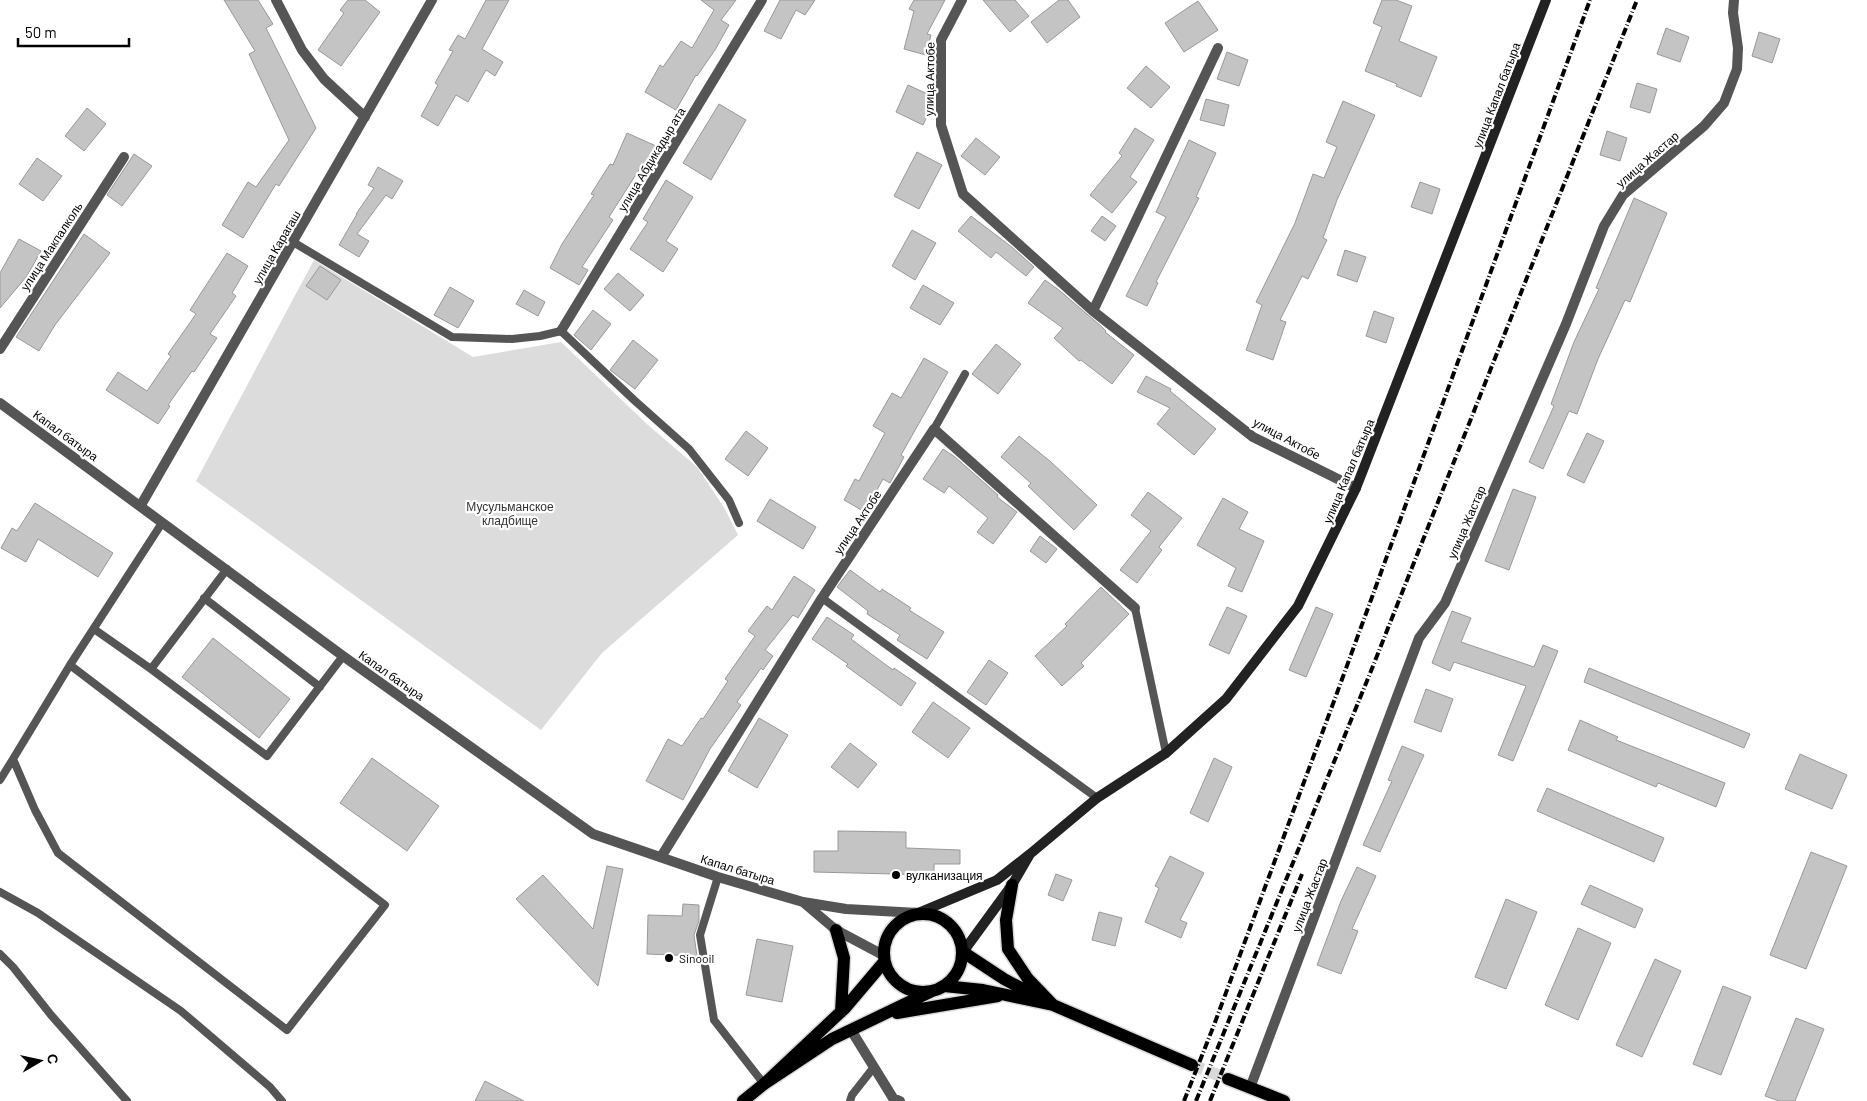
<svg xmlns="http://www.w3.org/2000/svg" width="1867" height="1101" font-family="Barlow,sans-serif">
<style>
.green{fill:#dcdcdc}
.building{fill:#c4c4c4;stroke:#999}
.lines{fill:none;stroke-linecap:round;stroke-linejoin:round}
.primary-tunnel{stroke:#d9d9d9;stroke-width:12;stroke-dasharray:12 6;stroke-linecap:butt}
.primary-casing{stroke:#dbdbdb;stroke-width:15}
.service{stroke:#555;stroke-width:8}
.minor{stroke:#555;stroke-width:10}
.tertiary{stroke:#555;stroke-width:10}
.secondary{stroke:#222;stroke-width:10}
.primary{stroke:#000;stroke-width:12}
.rail{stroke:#000;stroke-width:4;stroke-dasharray:8 2.5 1 2.5;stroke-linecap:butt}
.poi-dot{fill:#000;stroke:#fff;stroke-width:2}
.labels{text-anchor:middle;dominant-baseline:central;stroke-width:4.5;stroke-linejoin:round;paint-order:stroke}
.street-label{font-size:12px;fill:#000;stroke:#fff}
.park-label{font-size:12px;fill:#333;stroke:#fff}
.poi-label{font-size:12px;fill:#000;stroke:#fff;text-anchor:start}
</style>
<rect width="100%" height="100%" fill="#fff"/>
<path class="green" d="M314 260 473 357 561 342 648 425 697 467 725 509 738 535 602 653 541 730 196 481Z"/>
<path class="building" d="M224 0H258L273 24 266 28 316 128 279 186 276 184 243 238 222 225 248 182 256 187 289 140 249 54 255 51Z
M348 0H365L380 12 341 66 318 50 344 13 340 10Z
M486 0H509L482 49 503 62 495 76 486 70 468 102 456 95 438 126 421 116 438 85 435 83 453 51 449 50 458 35 465 39Z
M701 0H736L721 20 729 25 715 50 697 76 696 75 676 110 645 92 660 65 663 67 681 41 692 48 714 10Z
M780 0H815L805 15 796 10 781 39 764 31Z
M914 0H945L927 34 931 35 926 55 904 49 914 11 909 9Z
M983 0H1015L1029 16 1010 32Z
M1059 0H1068L1080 17 1047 43 1031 22Z
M1382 0H1396L1412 6 1399 41 1437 57 1421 97 1396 86 1397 84 1365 71 1382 27 1373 23Z
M1198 1 1218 30 1184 52 1165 23Z
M1666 28 1689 37 1680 62 1657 54Z
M1759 32 1780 39 1772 63 1752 56Z
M1227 52 1248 60 1239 86 1217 79Z
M1146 66 1170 87 1151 108 1127 88Z
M1637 83 1657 89 1650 113 1630 107Z
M908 85 934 97V102L923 125 896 112Z
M1206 99 1229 105 1224 126 1200 120Z
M1343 101 1375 115 1337 200 1323 238 1327 240 1308 279 1302 276 1280 320 1286 322 1273 360 1246 350 1262 305 1256 302 1295 223 1313 174 1324 178 1337 147 1326 142Z
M719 104 746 120 711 180 683 163Z
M87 108 106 124 84 151 65 136Z
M1135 128 1154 140 1130 177 1137 182 1112 213 1090 195 1122 156 1119 153Z
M1607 131 1627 138 1620 161 1600 155Z
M627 133 656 146 647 166 642 165 609 217 613 220 582 267 588 270 579 285 550 268 562 244 594 195 591 194 610 164 613 165Z
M976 138 1000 157 985 175 961 156Z
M1189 140 1216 153 1196 197 1199 198 1156 282 1158 283 1147 306 1126 296 1166 217 1156 212Z
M917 152 942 165 919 209 894 196Z
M134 154 152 166 122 206 107 195Z
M37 158 62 176 43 201 19 184Z
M378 167 403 181 392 199 386 195 357 234 369 241 359 257 339 245 357 214H356L374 188 368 185Z
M666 180 693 197 666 241 678 249 663 272 630 249 648 222 643 219Z
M1420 182 1440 189 1432 214 1411 207Z
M1634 198 1667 213 1630 302 1625 300 1598 359 1577 414 1569 411 1543 469 1529 462 1554 406 1551 404 1574 342 1599 289 1596 288Z
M971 216 1013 248 1034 267 1026 276 996 252 991 258 958 231Z
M1102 216 1116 226 1105 241 1091 231Z
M912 230 936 243 915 280 892 266Z
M84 234 110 253 55 325 39 351 16 337Z
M19 239 41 251 27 276 0 308V273Z
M1345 250 1366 257 1357 282 1337 275Z
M227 253 248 266 232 293 236 296 210 334 217 338 194 372 192 371 168 405 170 406 158 424 106 390 118 372 147 391 171 356 168 354 196 314 190 310Z
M320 266 341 280 327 300 306 286Z
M618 273 644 295 630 311 604 289Z
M1045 280 1060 291 1101 326 1106 331 1105 332 1134 355 1112 384 1081 360 1079 361 1054 338 1063 328 1028 303Z
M923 285 954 303 940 325 910 308Z
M450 287 474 301 458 328 434 315Z
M524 290 545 302 538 316 516 304Z
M593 310 611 324 591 350 574 335Z
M1374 311 1394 318 1386 343 1366 336Z
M633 340 658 360 635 389 610 370Z
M996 344 1021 364 998 394 972 374Z
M924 358 948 372 901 455 904 457 890 483 883 479 865 512 844 500 855 479 859 481 885 433 873 426 892 393 901 398Z
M1146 376 1171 389 1170 391 1216 429 1194 455 1157 424 1170 408 1137 392Z
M746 431 768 448 748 476 725 459Z
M1587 433 1604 441 1584 483 1567 475Z
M1019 436 1051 462 1097 505 1074 530 1028 486 1031 483 1001 457Z
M943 449 955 457 998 495 997 497 1017 512 993 544 977 532 988 518 949 486 944 493 923 479Z
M1513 489 1536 497 1509 570 1485 561Z
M1148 492 1182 518 1159 547 1162 550 1137 583 1120 570 1151 531 1131 515Z
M1223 498 1248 512 1239 529 1264 541 1242 592 1228 586 1236 568 1197 545Z
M770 499 816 527 803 549 757 521Z
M35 503 113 553 98 577 38 539 26 562 1 548 12 528 17 531Z
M1040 536 1057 549 1046 563 1030 551Z
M850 570 880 592 882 589 911 608 909 610 944 632 927 659 897 640 900 635 867 614 868 611 837 587Z
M794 576 815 590 798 618 793 615 765 650 773 656 763 670 761 668 737 702 741 705 710 749 683 800 646 781 668 739 682 746 701 718 703 719 728 681 725 679 755 636 748 631 767 606 772 610Z
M1101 587 1129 614 1081 663 1084 666 1062 686 1035 656 1067 626 1065 624Z
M1227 607 1247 616 1229 654 1209 645Z
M1316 607 1333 614 1306 677 1289 670Z
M1452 611 1471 618 1461 642 1534 667 1543 645 1558 651 1513 761 1498 755 1526 686 1454 662 1450 671 1432 663Z
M827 617 854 635 851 639 893 670 894 668 916 683 901 706 846 666 848 664 812 639Z
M213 638 290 699 259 738 182 677Z
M989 660 1008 673 986 705 967 692Z
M1589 668 1750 734 1744 748 1584 682Z
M1426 689 1453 699 1441 732 1414 722Z
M933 702 970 728 948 758 912 732Z
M759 718 788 735 757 788 728 771Z
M1580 720 1618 737 1616 740 1725 783 1716 807 1658 783 1656 787 1568 750Z
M850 743 877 764 858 788 831 767Z
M1402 746 1424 755 1380 852 1363 845 1392 781 1388 780Z
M1800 754 1847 775 1832 809 1785 789Z
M372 758 439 806 407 851 340 803Z
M1214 758 1232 767 1208 822 1190 813Z
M1547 788 1664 838 1654 862 1537 811Z
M838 831 906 832V848L960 850V864H934V875L814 872V851H838Z
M1811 852 1847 866 1806 969 1770 955Z
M1170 856 1204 873 1180 920 1187 923 1181 938 1145 922 1159 888 1155 886Z
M607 866 623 869 598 986 516 899 543 875 593 929Z
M1357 867 1376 876 1352 929 1358 931 1341 974 1317 965 1341 901Z
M1056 874 1072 880 1063 901 1048 895Z
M1590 885 1643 909 1635 928 1581 904Z
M1506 899 1537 912 1506 989 1475 977Z
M683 904 699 905V921L694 935 697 956 647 954 648 915 682 916Z
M1099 912 1122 918 1115 946 1092 940Z
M1578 928 1611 943 1578 1020 1545 1005Z
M757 939 793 946 782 1002 746 995Z
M1655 959 1681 971 1642 1057 1616 1045Z
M1723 986 1751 997 1721 1075 1693 1064Z
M1796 1018 1824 1029 1795 1101H1779L1765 1096Z
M485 1081 524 1101H475Z"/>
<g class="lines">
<path class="primary-tunnel" d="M1192 1065 1228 1079"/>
<defs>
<path id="primary" d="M1012 885 1006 920 1008 949 1028 979 1053 1005 1192 1065
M884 953a39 39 0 1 1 78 0a39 39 0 1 1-78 0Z
M836 930 844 958 841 1012
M884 962 845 1008 764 1084 832 1039 932 991
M944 986 983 990 1053 1005 1004 979 963 952
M897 1013 998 996
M1228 1079 1284 1101
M743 1101 764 1084"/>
</defs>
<use href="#primary" class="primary-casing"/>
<path class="service" d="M293 242 452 337 512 339 540 336 561 331 634 400 689 449 729 500 739 523
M934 429 965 374
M204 598 320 687
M822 598 1097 798
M1135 608 1166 753
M94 629 151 669 267 756 343 656
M70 665 385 905 287 1030 58 853 35 810 13 759 70 665 162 523
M151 669 227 569
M0 780 13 759
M718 877 700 935 714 1020 764 1084
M0 892 38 913 181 1011 270 1087 282 1101
M0 954 13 967 51 1015 127 1101
M850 1101 852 1095 874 1067"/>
<path class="minor" d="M276 0 302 50 324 79 365 117
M962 0 941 40V125L963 194 1093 311 1253 437 1356 488
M1093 311 1218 48
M561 331 762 0
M0 349 124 157
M141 505 432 0
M661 857 822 598 934 429 1135 608
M851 1030 893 1098 900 1101
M1250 1088 1419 638 1445 603 1566 324 1604 226 1623 195 1704 126 1724 103 1737 69 1738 48 1733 13 1734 0"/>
<path class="tertiary" d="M0 403 343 656 593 834 718 877 803 902
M883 955 836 930 803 902 846 909 918 913"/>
<path class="secondary" d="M1030 854 1097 798 1166 753 1226 699 1298 606 1356 488 1546 0
M918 913 997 880 1030 854 1012 885 963 952"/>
<use href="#primary" class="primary"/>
<path class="rail" d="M1184 1101 1214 1025 1337 693 1590 0
M1196 1101 1371 671 1637 0
M1210 1101 1302 874"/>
</g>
<g class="poi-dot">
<circle cx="896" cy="875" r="5"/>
<circle cx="669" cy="958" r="5"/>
</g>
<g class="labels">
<g class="street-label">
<text transform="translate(929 79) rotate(-89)">улица Актобе</text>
<text transform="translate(1496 95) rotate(-69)">улица Капал батыра</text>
<text transform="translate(651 159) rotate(-59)">улица Абдикадыр ата</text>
<text transform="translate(1647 159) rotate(-41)">улица Жастар</text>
<text transform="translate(51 246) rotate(-57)">улица Макпалколь</text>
<text transform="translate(276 247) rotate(-60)">улица Карагаш</text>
<text transform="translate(66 435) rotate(36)">Капал батыра</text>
<text transform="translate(1287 438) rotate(28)">улица Актобе</text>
<text transform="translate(1348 471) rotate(-67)">улица Капал батыра</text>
<text transform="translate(857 522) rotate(-56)">улица Актобе</text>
<text transform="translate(1466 522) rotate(-67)">улица Жастар</text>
<text transform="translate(392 675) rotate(35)">Капал батыра</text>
<text transform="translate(738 869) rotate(17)">Капал батыра</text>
<text transform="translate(1309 895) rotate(-69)">улица Жастар</text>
</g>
<g class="park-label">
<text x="510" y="506">Мусульманское<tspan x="510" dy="14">кладбище</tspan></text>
</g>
<g class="poi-label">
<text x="906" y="875">вулканизация</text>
<text x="679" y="958">Sinooil</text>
</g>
</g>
<g transform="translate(40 1061) rotate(81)" stroke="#ffffff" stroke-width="4" paint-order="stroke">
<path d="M0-4L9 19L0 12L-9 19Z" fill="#000000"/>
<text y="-8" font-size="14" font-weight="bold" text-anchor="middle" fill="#000000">С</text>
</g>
<path d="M18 38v8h111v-8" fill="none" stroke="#000000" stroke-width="2.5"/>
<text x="25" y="38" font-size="15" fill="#000000" stroke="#ffffff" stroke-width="4" paint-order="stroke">50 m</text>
</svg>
